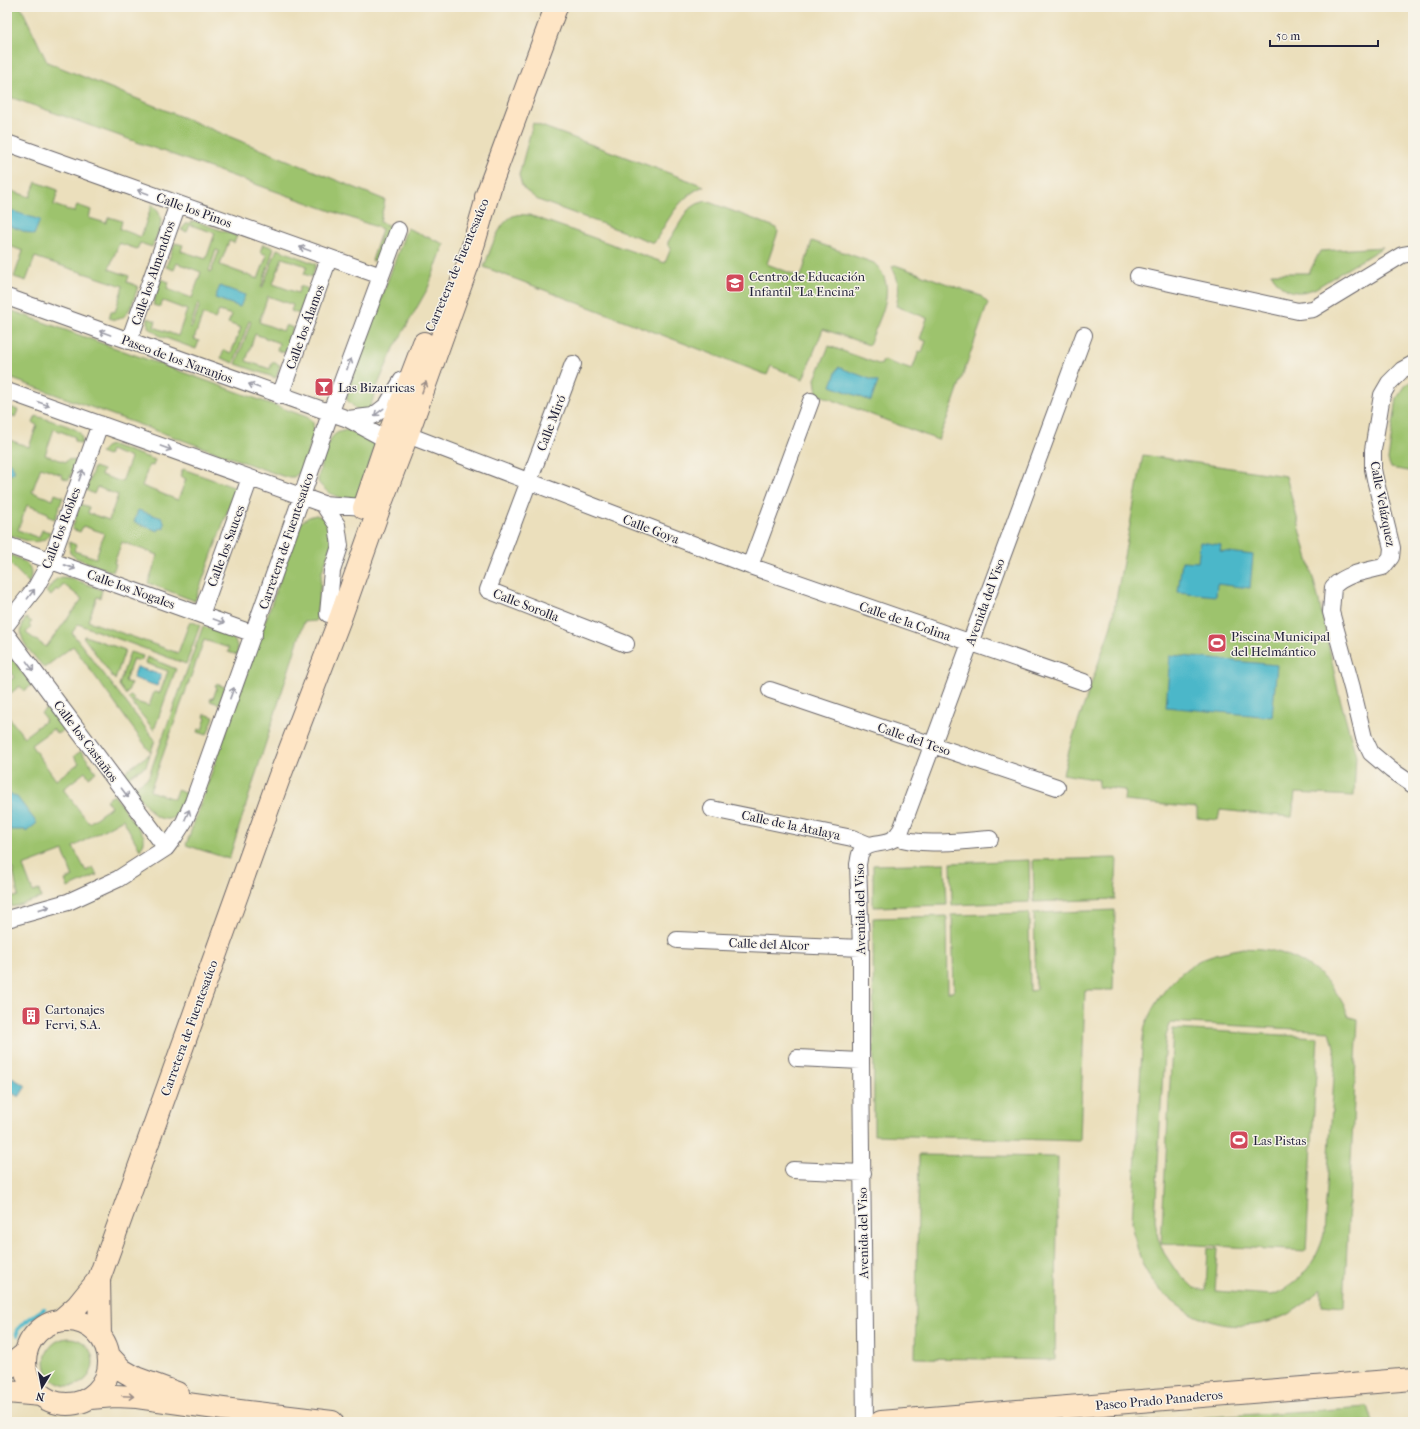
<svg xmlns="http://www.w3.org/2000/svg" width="1420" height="1429" font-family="'IM FELL French Canon',serif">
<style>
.green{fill:#9dc36d;stroke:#607254;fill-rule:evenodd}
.water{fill:#4cb7c9;stroke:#376c82}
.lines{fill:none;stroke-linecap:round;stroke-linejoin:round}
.stream{stroke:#4cb7c9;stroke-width:4.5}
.street-casing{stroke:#686468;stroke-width:18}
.secondary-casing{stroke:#686468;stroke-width:24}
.street{stroke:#fff;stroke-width:16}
.secondary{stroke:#fee5c5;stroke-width:22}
.oneway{stroke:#9c9ca7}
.oneway2{stroke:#9b8d87}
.labels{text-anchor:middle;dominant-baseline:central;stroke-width:3;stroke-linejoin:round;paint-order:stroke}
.street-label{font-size:13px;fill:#22223b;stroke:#f7f3e8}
.poi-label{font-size:13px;fill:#22223b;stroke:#f7f3e8;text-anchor:start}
</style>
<rect width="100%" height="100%" fill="#f7f3e8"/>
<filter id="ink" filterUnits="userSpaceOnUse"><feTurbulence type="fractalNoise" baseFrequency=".025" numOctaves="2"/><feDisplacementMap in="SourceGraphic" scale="8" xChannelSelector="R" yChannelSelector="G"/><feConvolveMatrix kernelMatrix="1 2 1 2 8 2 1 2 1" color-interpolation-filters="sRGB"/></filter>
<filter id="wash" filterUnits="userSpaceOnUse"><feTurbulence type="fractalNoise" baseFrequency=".012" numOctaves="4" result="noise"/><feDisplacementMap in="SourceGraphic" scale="16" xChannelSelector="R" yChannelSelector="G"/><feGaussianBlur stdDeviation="0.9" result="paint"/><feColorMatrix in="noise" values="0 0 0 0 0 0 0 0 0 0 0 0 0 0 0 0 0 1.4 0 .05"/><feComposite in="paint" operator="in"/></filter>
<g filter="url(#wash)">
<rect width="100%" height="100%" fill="#ebdfbc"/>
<path class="green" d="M7 7H21L47 62 385 200 380 222 390 226 378 260 372 261 382 229 7 96Z
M533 123 704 186C678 197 668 221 654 243L538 200 525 190 522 186 519 175Z
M7 180 11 182 9 190 30 197 36 182 58 190 54 205 74 212 77 205 91 210 89 218 106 223 109 217 122 221 120 229 141 237 152 204C168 220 159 229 152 247L140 243 137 249 119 243 109 269 129 276 127 282 138 286C134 299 128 326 109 318L111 311 115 312 123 286 35 257 26 281 14 277 23 251 7 245Z
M706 201 775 227 778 232 767 264 801 277 812 241 874 263C900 287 879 318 869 345L823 329 803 379 771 366 767 375 484 267C490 252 499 219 516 215 520 214 525 215 529 215L665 263 671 248 668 246V242L688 210 697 204Z
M194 221 198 222 237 236 234 243 229 241 220 265 258 279 267 255 260 252 263 244 274 248 261 288 262 289 277 249 316 264 312 277 304 274 307 266 282 258 273 284 298 293 300 286 308 289 299 314 291 311 293 305 268 296 259 322 283 331 286 325 293 328 285 353 277 350 279 343 255 334 246 361 270 369 272 362 280 365 276 378 236 364 251 322 249 321 234 363 221 358 224 350 231 353 241 328 228 323 232 315 219 311 215 319 203 314 194 339 199 341 196 349 160 336 148 327V318L156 321 154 327 178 336 187 310 163 301 160 307 153 305 161 279 169 282 167 289 192 298 201 272 177 263 174 270 166 267 175 243 183 245 181 251 206 259 215 233 190 225 187 232 181 230 186 224ZM216 250 219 251 211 272 209 271ZM198 303 200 304 192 327H190Z
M407 228 444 244 428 288 393 350 375 391 370 410H357L347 400V392Z
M1383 247 1316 288C1295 297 1282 291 1271 273H1309L1320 251Z
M895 265 981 296 988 303 950 412 938 440 817 394 815 379 829 346 881 365 883 360 912 370 919 351 922 352 926 341 920 339 927 318 896 306C898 298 900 287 897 279 896 274 893 271 892 266Z
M7 309 307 417 313 422 314 433 302 470 294 477H285L7 377Z
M1413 380V472L1391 468 1388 460 1397 398 1406 385Z
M7 406 18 410 15 417 11 415 7 426Z
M36 416C45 419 73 426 79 432 82 435 82 440 82 444L74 441 75 437 54 429 45 455 66 462 68 459 76 461 69 480 61 477 62 475 41 467 32 492 53 500 55 494 63 497 55 519 47 516 48 513 27 505 18 530 39 538 42 530 50 532C43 550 19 538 7 534V507L9 500 7 499V439L29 447 37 425 33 423Z
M347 430 377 441 357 501C339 497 330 497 318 482 318 473 327 441 333 436 337 432 342 431 347 430Z
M112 445 155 460 153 466 149 465 142 486 178 500 186 479 180 476 183 469 236 488 195 601 148 583 158 555 122 542 114 563 116 564 113 572 76 558 70 553 69 542 76 545 74 551 96 558 104 533 83 526 80 532 72 529 80 504 89 507 88 513 109 520 118 495 97 487 94 494 86 490 94 467 103 470 101 475 122 482 131 458 110 450 108 456 100 453 107 446Z
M1143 455 1286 476 1319 601 1339 695 1356 756 1354 796 1295 793 1292 817 1220 810 1218 820 1197 818V808L1124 801 1125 790 1098 787 1099 780 1063 774 1071 743 1111 626Z
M316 515 324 518 329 525 332 542 322 572 316 621 304 622 229 859 186 845 300 523 309 517Z
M7 554C23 560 36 564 29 583L9 563 7 565Z
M62 577 71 578 102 590 100 598 97 597 88 621 178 653 190 621 200 625 186 664 78 624 72 633 155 740 146 766 126 778 123 773 151 753 73 646 44 668C32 652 12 638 26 618L32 622 29 625 31 627 26 633 46 647 82 599 63 584 59 591 56 589 51 596 46 592 55 580Z
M203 626C219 632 241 633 237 655L228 652 229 648 204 640 150 791 174 799 177 790 187 794C181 811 177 826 155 816L132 788 148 778Z
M85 636 125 650 115 680 84 638 83 637Z
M7 652 32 685 24 691 20 686 7 696V681L14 678 7 660Z
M130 652 143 656 141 661 133 659 125 681 131 684 126 695 119 685Z
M147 657 176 669 154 730 128 698 130 696 134 698 133 701 149 706 154 692 160 693 168 671 145 663Z
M216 684 225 687 219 704 210 701 211 698 213 699 217 687 215 686Z
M49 707 65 729 57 734 53 729 31 745 56 780 79 763 74 756 81 751 96 772 89 777 85 772 63 789 89 823 111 807 106 800 114 795 144 836V842L140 850 123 819 73 847 86 871 93 867 97 875 68 888 65 880 73 877 63 851 23 866 33 892 39 890 41 898 12 907 10 898 18 896 13 869 7 870V715L24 737 46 720 41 713Z
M205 714 214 717 207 735 198 732 199 729 202 730 206 718 204 717Z
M1117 858 1115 899 1034 902 1033 860Z
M1029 860 1030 902 952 905 951 863Z
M945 863 947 905 873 907V865Z
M1115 910 1113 990H1085L1080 1141 874 1135 873 918 947 916 948 992H954L952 915 1029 913 1030 991 1036 990 1034 913Z
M1243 948C1249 949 1255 948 1261 949 1300 953 1336 980 1349 1017L1358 1019 1344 1307 1321 1305V1288C1307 1303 1291 1315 1271 1321 1225 1336 1173 1314 1148 1274 1138 1258 1135 1239 1132 1222L1142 1048C1143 1041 1143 1033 1145 1027 1154 999 1177 971 1204 958 1216 953 1230 951 1243 948ZM1171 1022 1330 1031 1334 1047 1335 1060 1324 1234C1317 1262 1299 1285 1272 1295L1215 1291 1218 1249 1208 1248 1206 1290 1194 1288 1174 1268 1164 1253 1158 1238 1155 1220 1164 1051 1166 1036Z
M1173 1029 1318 1037 1306 1251 1161 1243Z
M919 1155 1058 1157 1055 1360 915 1358Z
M45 1362a24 24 0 1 1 48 0a24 24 0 1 1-48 0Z
M1368 1407 1373 1422H1132Z
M147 1419 176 1422H92Z"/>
<path class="water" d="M12 211 40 220 34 235 7 225Z
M220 286 245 295 240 307 215 298Z
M838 367 878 382 871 401 831 386Z
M7 462 12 464V466L14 468V473L9 475 8 477Z
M138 510 162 518V520L164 522V528L159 529 158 531 134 522Z
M1200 542 1221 545 1220 551 1253 555 1250 588 1217 584 1216 596 1178 592 1182 561 1198 562Z
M1170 655 1277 665 1272 717 1166 707Z
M137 667 161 675 157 686 133 678Z
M7 792 17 797 37 823 26 832 25 830H10Z
M7 1075 26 1086 19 1097 7 1090Z"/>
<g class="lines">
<path class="stream" d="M17 1335V1330L25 1322 44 1309
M68 1418V1422"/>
</g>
</g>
<g filter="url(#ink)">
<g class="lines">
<defs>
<path id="street" d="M7 143 381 276
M1138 276 1298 311 1313 309 1402 255 1413 253
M7 297 348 419 387 440 413 437 750 566 1084 682
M129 341 178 204
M573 364 488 590 626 644
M1413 364 1402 370 1389 383 1382 395 1373 450V469L1375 479 1392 548 1391 557 1383 567C1366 571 1345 574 1333 587L1331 612 1352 688 1364 738 1371 753 1391 770 1413 785
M7 391 323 504 364 507 375 504
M280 396 329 258
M348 419 373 416 387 405 402 380
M323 504 337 525 340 546 332 571 328 614
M7 545 254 634
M750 566 811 401
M201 615 250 478
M7 624 36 587 51 560 100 424
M7 635 166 848
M770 690 1057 787
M712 809 852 838 869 845
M895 837C925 847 959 841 990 839
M7 919 68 902 118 879 166 848 175 836 184 822 193 802 302 496 330 414 398 230
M677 940 861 948
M797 1058 861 1061
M793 1170 863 1173
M865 1422 861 1061V948L858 864C859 861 859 855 861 852 868 840 886 846 895 838 897 836 899 832 901 830L1084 335"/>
<path id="secondary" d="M486 197 556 7
M364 508 387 440 424 343
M99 1279 100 1336
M25 1362a42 42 0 1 1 84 0a42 42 0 1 1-84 0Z
M60 1321 77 1306 99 1279 279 778 341 616 381 503 406 438 467 267 491 184
M109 1356 122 1370 136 1378 177 1393
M7 1368 26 1353
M7 1392 41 1395
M90 1398 115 1396 137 1397 223 1409 332 1422
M881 1422 1413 1379"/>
</defs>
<use href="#street" class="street-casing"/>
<use href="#secondary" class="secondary-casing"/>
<use href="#street" class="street"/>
<use href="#secondary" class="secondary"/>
</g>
<defs><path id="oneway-shaft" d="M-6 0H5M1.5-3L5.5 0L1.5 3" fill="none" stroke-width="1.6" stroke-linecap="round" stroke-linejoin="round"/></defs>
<g class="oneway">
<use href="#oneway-shaft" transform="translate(143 192) rotate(-160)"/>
<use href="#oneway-shaft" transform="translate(305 249) rotate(-160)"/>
<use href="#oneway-shaft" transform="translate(105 333) rotate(-160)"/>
<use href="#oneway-shaft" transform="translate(349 364) rotate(-69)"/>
<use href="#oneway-shaft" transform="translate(254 386) rotate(-160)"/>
<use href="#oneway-shaft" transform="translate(44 404) rotate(20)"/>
<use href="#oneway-shaft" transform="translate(379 412) rotate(142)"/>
<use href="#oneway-shaft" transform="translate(166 448) rotate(20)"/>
<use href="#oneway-shaft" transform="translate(81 475) rotate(-70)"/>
<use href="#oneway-shaft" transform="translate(70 567) rotate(20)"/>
<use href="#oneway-shaft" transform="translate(31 594) rotate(-53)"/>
<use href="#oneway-shaft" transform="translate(219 621) rotate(20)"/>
<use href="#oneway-shaft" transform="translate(30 666) rotate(53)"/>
<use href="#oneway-shaft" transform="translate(232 693) rotate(-70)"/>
<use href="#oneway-shaft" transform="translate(125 793) rotate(53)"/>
<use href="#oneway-shaft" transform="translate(187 815) rotate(-66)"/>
<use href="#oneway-shaft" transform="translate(44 908) rotate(-16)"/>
</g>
<g class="oneway2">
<use href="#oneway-shaft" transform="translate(424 387) rotate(-70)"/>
<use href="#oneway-shaft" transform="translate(128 1396) rotate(3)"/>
</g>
</g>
<defs>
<symbol id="school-square" viewBox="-11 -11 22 22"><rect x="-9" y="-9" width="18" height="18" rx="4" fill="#d1495b" stroke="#f7f3e8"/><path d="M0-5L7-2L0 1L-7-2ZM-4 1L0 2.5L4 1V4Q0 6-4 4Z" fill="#fff"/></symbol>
<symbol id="bar-square" viewBox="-11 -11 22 22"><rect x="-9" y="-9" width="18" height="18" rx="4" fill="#d1495b" stroke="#f7f3e8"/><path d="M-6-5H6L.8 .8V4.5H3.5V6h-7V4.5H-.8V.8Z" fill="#fff"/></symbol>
<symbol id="stadium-square" viewBox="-11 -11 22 22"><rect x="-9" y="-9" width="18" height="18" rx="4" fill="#d1495b" stroke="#f7f3e8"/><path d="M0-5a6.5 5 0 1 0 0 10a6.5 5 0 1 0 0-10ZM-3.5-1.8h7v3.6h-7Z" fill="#fff"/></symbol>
<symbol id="building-square" viewBox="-11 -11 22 22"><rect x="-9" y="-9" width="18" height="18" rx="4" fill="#d1495b" stroke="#f7f3e8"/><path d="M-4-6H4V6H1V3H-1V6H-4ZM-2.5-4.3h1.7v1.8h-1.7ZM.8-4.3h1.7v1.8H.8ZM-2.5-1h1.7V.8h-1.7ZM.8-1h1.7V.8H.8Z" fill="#fff"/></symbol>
</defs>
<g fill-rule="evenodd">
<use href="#school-square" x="724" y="272" width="22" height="22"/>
<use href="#bar-square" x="313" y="376" width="22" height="22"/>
<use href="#stadium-square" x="1206" y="632" width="22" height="22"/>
<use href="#building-square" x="20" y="1005" width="22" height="22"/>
<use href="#stadium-square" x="1228" y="1129" width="22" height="22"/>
</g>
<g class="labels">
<g class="street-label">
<text transform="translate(194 210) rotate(20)">Calle los Pinos</text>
<text transform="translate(457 265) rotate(-67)">Carretera de Fuentesaúco</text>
<text transform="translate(153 273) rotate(-71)">Calle los Almendros</text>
<text transform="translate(305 327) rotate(-70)">Calle los Álamos</text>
<text transform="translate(177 359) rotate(20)">Paseo de los Naranjos</text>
<text transform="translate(551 423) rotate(-69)">Calle Miró</text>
<text transform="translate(1383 504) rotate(79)">Calle Velázquez</text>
<text transform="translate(61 528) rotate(-69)">Calle los Robles</text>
<text transform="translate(651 529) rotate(21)">Calle Goya</text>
<text transform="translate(286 541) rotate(-71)">Carretera de Fuentesaúco</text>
<text transform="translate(226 546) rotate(-70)">Calle los Sauces</text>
<text transform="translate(131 589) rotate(20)">Calle los Nogales</text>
<text transform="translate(985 602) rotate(-70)">Avenida del Viso</text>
<text transform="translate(526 605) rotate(21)">Calle Sorolla</text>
<text transform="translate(905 621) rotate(19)">Calle de la Colina</text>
<text transform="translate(914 739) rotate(19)">Calle del Teso</text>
<text transform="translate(86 741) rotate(53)">Calle los Castaños</text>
<text transform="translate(791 825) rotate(12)">Calle de la Atalaya</text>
<text transform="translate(860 909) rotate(-91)">Avenida del Viso</text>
<text transform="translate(769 944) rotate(2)">Calle del Alcor</text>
<text transform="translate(189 1028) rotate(-70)">Carretera de Fuentesaúco</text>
<text transform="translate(863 1233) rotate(-91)">Avenida del Viso</text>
<text transform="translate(1159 1400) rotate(-5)">Paseo Prado Panaderos</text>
</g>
<g class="poi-label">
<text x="749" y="276">Centro de Educación<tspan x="749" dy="15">Infantil "La Encina"</tspan></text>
<text x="338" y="387">Las Bizarricas</text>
<text x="1231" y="636">Piscina Municipal<tspan x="1231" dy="15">del Helmántico</tspan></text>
<text x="45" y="1009">Cartonajes<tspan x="45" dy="15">Fervi, S.A.</tspan></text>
<text x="1253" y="1140">Las Pistas</text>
</g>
</g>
<rect width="1420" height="1429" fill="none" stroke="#f7f3e8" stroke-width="24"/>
<g transform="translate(42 1387) rotate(190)" stroke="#f7f3e8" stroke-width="3" paint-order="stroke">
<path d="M0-3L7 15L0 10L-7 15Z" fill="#22223b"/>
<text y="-6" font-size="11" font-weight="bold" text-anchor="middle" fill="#22223b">N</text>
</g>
<path d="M1270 40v6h108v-6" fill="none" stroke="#22223b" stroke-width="2"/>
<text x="1276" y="40" font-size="12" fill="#22223b" stroke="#f7f3e8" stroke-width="3" paint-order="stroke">50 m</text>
</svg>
